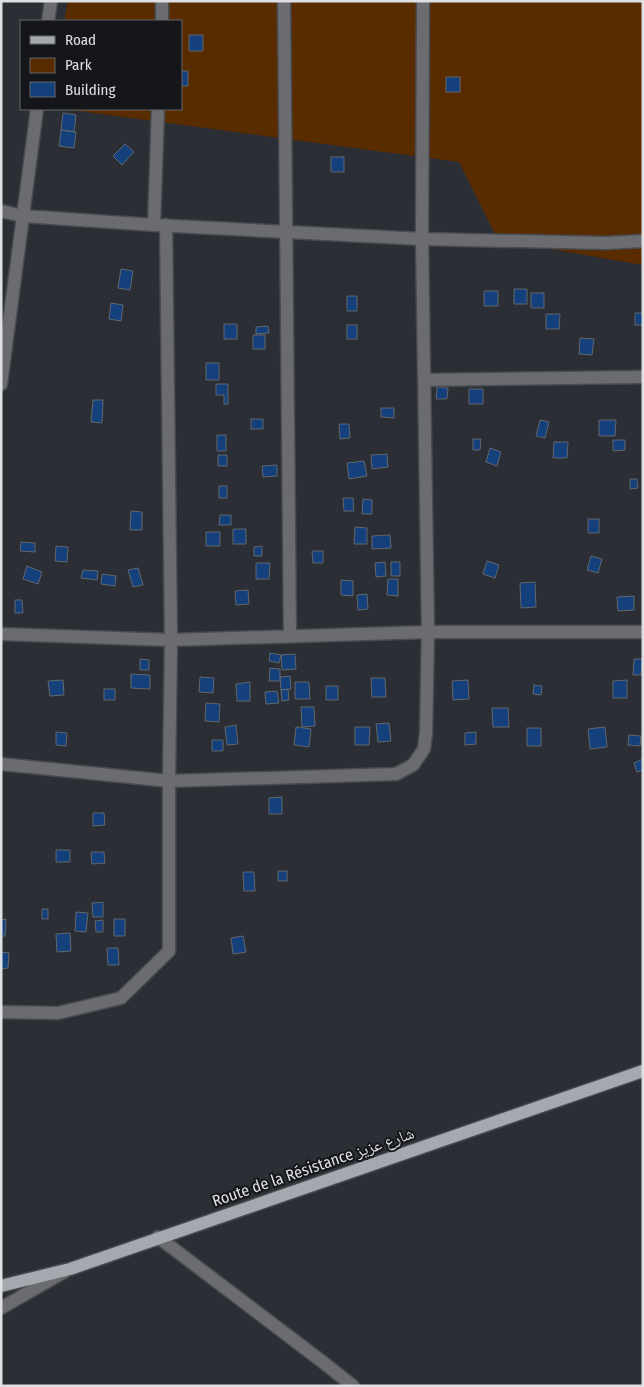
<svg xmlns="http://www.w3.org/2000/svg" width="644" height="1387" font-family="'Fira Sans Condensed','Noto Naskh Arabic',sans-serif">
<style>
.green{fill:#592c00}
.building{fill:#14407c;stroke:#63676d}
.lines{fill:none;stroke-linecap:round;stroke-linejoin:round}
.minor-casing{stroke:#484a50;stroke-width:15}
.major-casing{stroke:#484a50;stroke-width:15}
.minor{stroke:#6a6c6f;stroke-width:12}
.major{stroke:#a5a9af;stroke-width:12}
.labels{text-anchor:middle;dominant-baseline:central;stroke-width:4;stroke-linejoin:round;paint-order:stroke}
.street-label{font-size:16px;fill:#dee0e4;stroke:#151619}
</style>
<rect width="100%" height="100%" fill="#2b2e34"/>
<path class="green" d="M68 1H643V265L498 240 459 162 71 110V109H181V21H65V16Z"/>
<path class="building" d="M189 35H203V51H189Z
M181 71H188V86H181Z
M446 77H460V92H446Z
M63 113 76 115 74 132 61 130Z
M61 130 76 132 74 148 59 146Z
M125 144 134 152 122 165 113 156Z
M331 157H344V172H331Z
M121 269 133 271 130 290 118 288Z
M514 289H527V304H514Z
M484 291H498V306H484Z
M531 293H544V308H531Z
M347 296H357V311H347Z
M111 303 123 305 121 321 109 319Z
M635 313H643V325H635Z
M546 314H560L559 329H546Z
M224 324H237V339H224Z
M347 325H357V339H347Z
M268 326 269 333 256 334V327Z
M253 335H265V349H253Z
M580 338 594 339 592 355 579 354Z
M206 363H219V380H206Z
M216 384H228V404H224V395H216Z
M437 387 448 388 447 399H436Z
M469 389H483V404H469Z
M93 400H103L102 423 91 422Z
M381 408H394V418L381 417Z
M251 419H263V429H251Z
M540 420 549 422 545 438 536 436Z
M599 420H616L615 436H599Z
M339 424H349L350 438 340 439Z
M217 435H226V451H217Z
M473 439H481L480 450H473Z
M613 440H625V450L613 451Z
M554 442H568L567 458H553Z
M490 448 501 452 497 466 486 462Z
M387 454 388 467 372 469 371 455Z
M218 455H227V466H218Z
M364 461 367 476 349 479 347 463Z
M277 465V476L263 477 262 466Z
M630 479H637L638 488 630 489Z
M219 486H227V498H219Z
M343 498H353L354 511H344Z
M363 499 372 500V514H362Z
M131 511 142 512V530H130Z
M220 515H231V525H219Z
M588 519H599V533H588Z
M355 527 367 528V544H354Z
M233 529H246V544H233Z
M206 532H220V546H206Z
M390 535 391 548 372 549V536Z
M21 542 35 543V552L20 551Z
M56 546 68 547 67 562 55 561Z
M262 546V556H254V547Z
M312 551H323V563H313Z
M591 556 602 559 598 573 587 570Z
M487 561 499 565 495 578 483 574Z
M385 562 386 576 376 577 375 563Z
M391 562H400V576H391Z
M256 563H270L269 579H256Z
M27 566 42 572 38 584 23 579Z
M138 568 143 585 133 587 128 570Z
M83 570 98 571 97 580 81 578Z
M102 574 116 576 115 586 101 584Z
M388 579H398V596L387 595Z
M341 580 353 581V596L341 595Z
M535 582 536 607 521 608 520 583Z
M248 590 249 604 236 605 235 591Z
M367 594 368 609 358 610 357 595Z
M634 596V610L618 611 617 597Z
M15 600H22L23 613H15Z
M270 653 281 655 279 663 269 661Z
M295 654 296 669 282 670 281 655Z
M140 659 149 660V670H140Z
M634 659H642L641 675H633Z
M270 668 280 669V681H269Z
M131 674 150 675V689L131 688Z
M290 676 291 689 281 690 280 677Z
M200 677 214 678 213 693 199 692Z
M371 678H385L386 697H372Z
M63 680 64 695 50 696 48 681Z
M468 680 469 699 453 700 452 681Z
M627 680V698H613V681Z
M250 682V701H237L236 684Z
M295 682H309L310 699H295Z
M534 685 542 686 541 695 533 694Z
M326 686H338V700H326Z
M104 689H115V700H104Z
M288 689 289 700 282 701 281 690Z
M277 691 279 703 266 704 265 692Z
M206 703 220 704 219 722 205 721Z
M301 707H314L315 726 302 727Z
M492 708H508L509 727H493Z
M389 723 391 741 378 742 376 724Z
M236 725 238 744 227 745 225 727Z
M296 727 311 729 309 747 294 745Z
M355 727H370L369 745H355Z
M605 727 607 747 590 749 588 729Z
M527 728H541V746H527Z
M56 732 67 733 66 746 56 745Z
M476 732V744L465 745V733Z
M629 735 641 736 640 746 628 745Z
M212 740H223V751H212Z
M643 759V770L637 772 634 763Z
M282 797V814H269V798Z
M93 813H104L105 825 93 826Z
M56 850H70V862H56Z
M91 852H104L105 863 92 864Z
M278 871H287V881H278Z
M243 872H254L255 891H244Z
M103 902V917H93L92 903Z
M42 909H48V919H42Z
M76 912 88 913 86 932 75 931Z
M6 919 5 936H1V920Z
M114 919H125V936H114Z
M103 920V932H96L95 921Z
M70 933 71 951 57 952 56 934Z
M243 936 246 952 233 954 231 938Z
M107 948H118L119 965H108Z
M1 952 9 953 8 968 1 969Z"/>
<g class="lines">
<defs>
<path id="minor" d="M284 1 290 636
M48 21 51 1
M162 21V1
M1 211 23 216 154 225 422 239 606 243 643 241
M154 225 158 109
M424 380 643 377
M1 384 37 109
M1 634 171 640 428 632H643
M1 764 169 781 396 774 413 765 424 749 426 733 428 632 422 239 423 1
M1 1012 58 1013 121 998 169 951V781L171 640 166 225
M158 1237 324 1363 353 1386
M1 1308 64 1272"/>
<path id="major" d="M1 1286 70 1269 643 1071"/>
</defs>
<use href="#minor" class="minor-casing"/>
<use href="#major" class="major-casing"/>
<use href="#minor" class="minor"/>
<use href="#major" class="major"/>
</g>
<g class="labels">
<g class="street-label">
<text transform="translate(313 1167) rotate(-19)">Route de la Résistance شارع عزيز</text>
</g>
</g>
<rect width="644" height="1387" fill="none" stroke="#dee0e4" stroke-width="5"/>
<rect x="20" y="20" width="162" height="90" fill="#151619" stroke="#65676a"/>
<rect x="30" y="36" width="25" height="8" fill="#a5a9af" stroke="#65676a"/>
<text x="65" y="45" font-size="15" fill="#dee0e4">Road</text>
<rect x="30" y="58" width="25" height="15" fill="#592c00" stroke="#65676a"/>
<text x="65" y="70" font-size="15" fill="#dee0e4">Park</text>
<rect x="30" y="82" width="25" height="15" fill="#14407c" stroke="#65676a"/>
<text x="65" y="95" font-size="15" fill="#dee0e4">Building</text>
</svg>
